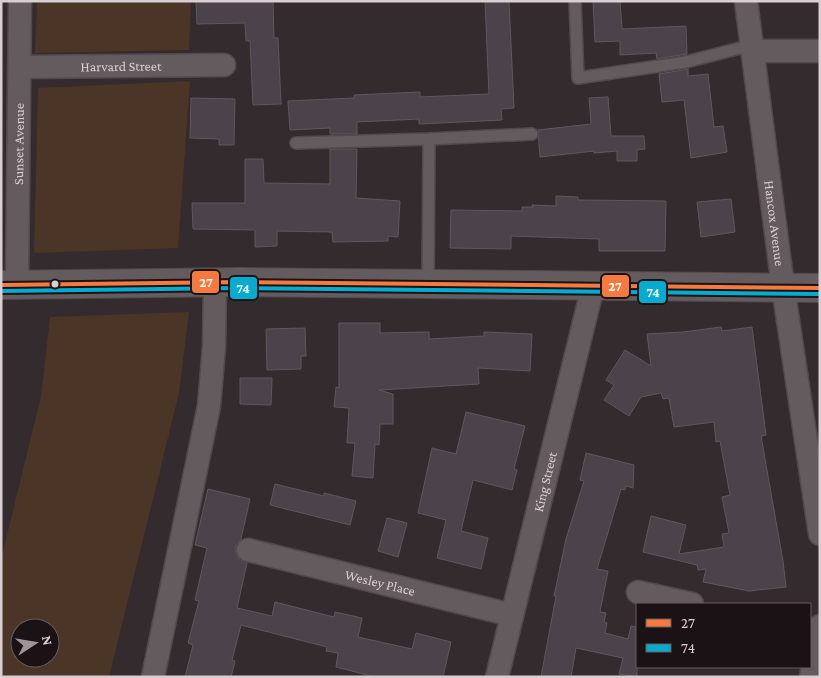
<svg xmlns="http://www.w3.org/2000/svg" width="821" height="678" font-family="'Crimson Pro',serif">
<style>
.grass{fill:#4a3526;fill-rule:evenodd}
.building{fill:#4b424a;stroke:#5e585c}
.lines{fill:none;stroke-linecap:round;stroke-linejoin:round}
.lane-casing{stroke:#51494b;stroke-width:14}
.street-casing{stroke:#51494b;stroke-width:25}
.secondary-casing{stroke:#51494b;stroke-width:30}
.lane{stroke:#645b5e;stroke-width:11}
.street{stroke:#645b5e;stroke-width:22}
.secondary{stroke:#645b5e;stroke-width:28}
.bus-1-casing{stroke:#1a1215;stroke-width:8}
.bus-2-casing{stroke:#1a1215;stroke-width:8}
.bus-1{stroke:#f6793e;stroke-width:4}
.bus-2{stroke:#06acd0;stroke-width:4}
.bus-dot{fill:#d9ced2;stroke:#1a1215;stroke-width:2}
.labels{text-anchor:middle;dominant-baseline:central;stroke-width:5;stroke-linejoin:round;paint-order:stroke}
.street-label{font-size:14px;fill:#d9ced2;stroke:#1a1215}
.line-badge{stroke:#1a1215;stroke-width:2}
.badge-label{font-size:14px;text-anchor:middle;font-weight:bold;fill:#fff}
</style>
<rect width="100%" height="100%" fill="#342b2e"/>
<path class="grass" d="M37 1H191L189 50 35 53Z
M190 81 178 248 34 253 38 88Z
M189 312 179 393 109 677H1V559L41 397 50 317ZM20 628H50V658H20Z"/>
<path class="building" d="M196 1H273L274 38H278L281 104 253 105 250 41H246L245 23 197 24Z
M485 1H509L514 108 501 109 502 120 419 124V119L357 122V134H330V128L290 130 288 101 354 98V95L420 92V97L489 94Z
M593 1H620L622 29 686 26 687 54 657 59 656 53 620 55V41L595 42Z
M688 69V76L708 74 714 127 723 126 727 152 691 158 684 100 662 102 659 74Z
M608 97 611 136H644L645 149 637 150V161H617V151L594 153V151L540 157 538 130 591 124 589 98Z
M191 98 235 99 234 145H219V139L190 138Z
M330 149H357L356 198 400 201 398 237 388 236V241L333 242 332 232 277 231V246L255 247V230L193 229 192 203H245V159H263L264 183 330 184Z
M556 196 578 197V200L666 201 665 251H599V239L511 236V249L450 248 451 210 522 211V207H533L532 205 556 206Z
M731 199 735 232 701 237 697 202Z
M339 323H380V333L429 332V339L484 336V332L532 334 530 371 478 368 479 384 379 390 393 394V424H380L379 445 375 444 373 478 352 476 355 443H347L349 408 334 407 336 387 339 388Z
M721 327 722 331 752 327 766 435 761 436 783 561 786 587 749 591 703 582 706 569 698 570 697 565 643 552 651 516 686 525 679 554 724 547 722 534 729 533 722 497 730 495 720 441 716 442 714 422 674 427 669 398 663 399 661 393 641 397 629 416 604 400 614 385 606 380 625 350 651 366 647 334 683 332Z
M305 328 306 356H301V369L267 370 266 329Z
M240 378H272L271 405 240 404Z
M466 412 525 426 514 469 517 470 512 490 473 480 461 531 488 538 481 569 437 558 446 520 418 513 432 448 456 454Z
M586 453 634 465 633 488 626 486 625 490 621 489 597 569 608 571 600 612 606 613 604 622 607 623 605 633 628 639 631 626 637 627V677L619 674 623 658 576 648 571 677H541L556 596H554L566 539 584 481 580 480Z
M275 484 324 496V493L356 501 350 525 270 505Z
M208 489 250 499 241 539 235 547 236 554 239 559 247 563 237 608 272 616 275 602 334 617 335 612 362 618 358 637 412 649 416 633 451 642 443 677H375L336 667 338 653 326 651 327 647 241 625 232 660 235 661 231 677H185L193 645 188 643 199 601 195 600 207 548 195 545Z
M387 518 407 523 398 557 378 551Z"/>
<g class="lines">
<defs>
<path id="lane" d="M575 1 578 78 686 62 752 45
M296 143 429 139
M428 284 429 139 532 134"/>
<g id="street">
<path id="s1" d="M746 1 783 287 820 534"/>
<path d="M752 51H820"/>
<path id="s2" d="M20 67 224 65"/>
<path id="s3" d="M17 285 20 1"/>
<path id="s4" d="M248 550 512 615"/>
<path d="M638 592 692 604"/>
<path d="M153 677 209 406 214 347 215 283"/>
<path id="s5" d="M497 677 593 286"/>
<path d="M811 677 820 626"/>
</g>
<path id="secondary" d="M1 285 241 282 820 288"/>
</defs>
<use href="#lane" class="lane-casing"/>
<use href="#street" class="street-casing"/>
<use href="#secondary" class="secondary-casing"/>
<use href="#lane" class="lane"/>
<use href="#street" class="street"/>
<use href="#secondary" class="secondary"/>
<defs>
<path id="bus-1" d="M1 285 241 282 820 288"/>
<path id="bus-2" d="M1 291 241 288 820 294"/>
</defs>
<use href="#bus-1" class="bus-1-casing"/>
<use href="#bus-2" class="bus-2-casing"/>
<use href="#bus-1" class="bus-1"/>
<use href="#bus-2" class="bus-2"/>
</g>
<circle class="bus-dot" cx="55" cy="284" r="4.5"/>
<g class="labels">
<g class="street-label">
<text stroke="none"><textPath href="#s2" startOffset="101">Harvard Street</textPath></text>
<text stroke="none"><textPath href="#s3" startOffset="141">Sunset Avenue</textPath></text>
<text stroke="none"><textPath href="#s1" startOffset="224">Hancox Avenue</textPath></text>
<text stroke="none"><textPath href="#s5" startOffset="201">King Street</textPath></text>
<text stroke="none"><textPath href="#s4" startOffset="136">Wesley Place</textPath></text>
</g>
</g>
<g class="line-badge">
<rect x="191" y="270" width="29" height="24" rx="5" fill="#f6793e"/>
<rect x="601" y="274" width="29" height="24" rx="5" fill="#f6793e"/>
<rect x="229" y="276" width="29" height="24" rx="5" fill="#06acd0"/>
<rect x="638" y="280" width="29" height="24" rx="5" fill="#06acd0"/>
</g>
<g class="badge-label">
<text x="206" y="287">27</text>
<text x="615" y="291">27</text>
<text x="243" y="293">74</text>
<text x="653" y="297">74</text>
</g>
<rect width="821" height="678" fill="none" stroke="#d9ced2" stroke-width="5"/>
<rect x="636" y="603" width="175" height="65" fill="#1a1215" stroke="#665d61"/>
<rect x="646" y="619" width="25" height="8" fill="#f6793e" stroke="#665d61"/>
<text x="681" y="628" font-size="15" fill="#d9ced2">27</text>
<rect x="646" y="644" width="25" height="8" fill="#06acd0" stroke="#665d61"/>
<text x="681" y="653" font-size="15" fill="#d9ced2">74</text>
<g transform="translate(35 643) rotate(78)"><circle r="24" fill="#1a1215" stroke="#665d61"/>
<path d="M0-4L9 19L0 12L-9 19Z" fill="#9f9599"/>
<text y="-8" font-size="14" font-weight="bold" text-anchor="middle" fill="#d9ced2">N</text>
</g>
</svg>
